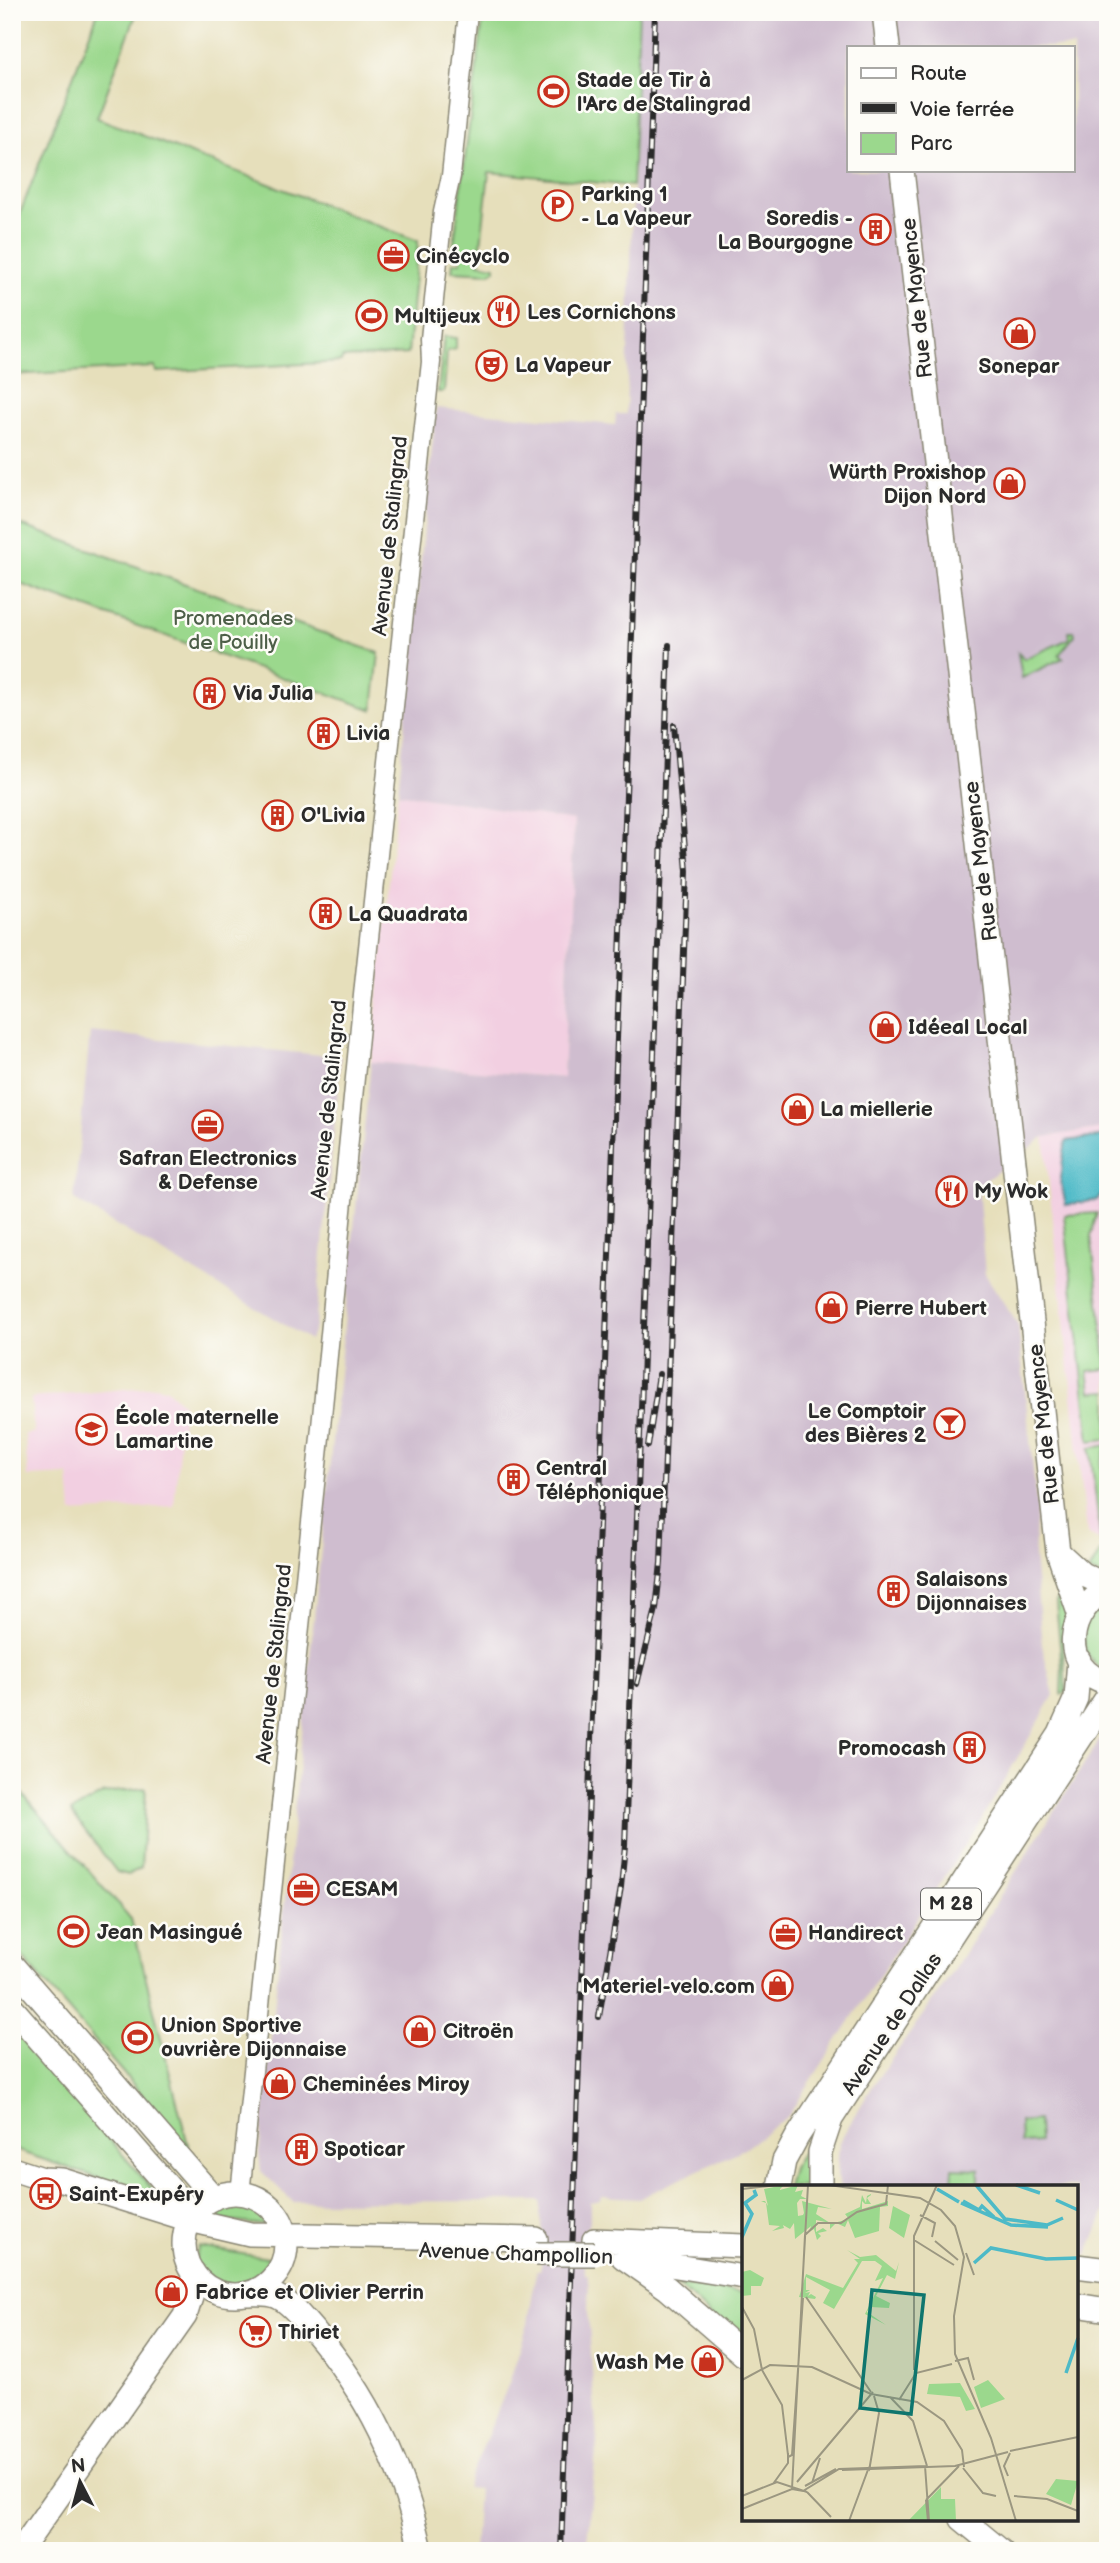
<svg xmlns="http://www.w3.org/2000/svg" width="1120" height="2563" font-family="'Balsamiq Sans',sans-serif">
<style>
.built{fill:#f2cfe1}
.industrial{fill:#cfbdcf;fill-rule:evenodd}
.green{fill:#9bd88d;stroke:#63825c;stroke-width:2}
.water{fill:#4dbac7;stroke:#3c7279;stroke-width:2}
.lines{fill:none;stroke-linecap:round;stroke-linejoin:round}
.minor-casing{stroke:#888573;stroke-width:21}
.major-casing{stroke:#888573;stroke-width:26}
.minor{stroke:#fff;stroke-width:18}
.major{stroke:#fff;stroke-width:23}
.rail-casing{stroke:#2b2b2b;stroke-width:6}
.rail{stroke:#fdfcf7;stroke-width:3.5;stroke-dasharray:10;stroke-linecap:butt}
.major-bridge-casing{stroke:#888573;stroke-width:26;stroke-linecap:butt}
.major-bridge{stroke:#fff;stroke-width:23}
.labels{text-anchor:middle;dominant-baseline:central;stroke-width:5;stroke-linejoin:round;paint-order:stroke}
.shield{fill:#fdfcf7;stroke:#6a6a68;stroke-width:2}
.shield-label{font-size:19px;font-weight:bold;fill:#2b2b2b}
.poi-label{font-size:21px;font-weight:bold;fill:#2b2b2b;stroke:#fdfcf7;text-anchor:start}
.street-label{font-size:21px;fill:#2b2b2b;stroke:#fdfcf7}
.park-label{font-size:21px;fill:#4d5f48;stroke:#fdfcf7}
.inset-river{fill:none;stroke:#4dbac7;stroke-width:3.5}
.inset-road{fill:none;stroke:#9b9781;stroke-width:2}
.view{fill:#0f766e;fill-opacity:0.15;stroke:#0f766e;stroke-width:3.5}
.inset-edge{fill:none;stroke:#2b2b2b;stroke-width:3.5}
</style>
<rect width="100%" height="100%" fill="#fdfcf7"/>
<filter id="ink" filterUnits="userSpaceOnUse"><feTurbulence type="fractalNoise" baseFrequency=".0143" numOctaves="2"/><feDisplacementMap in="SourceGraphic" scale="14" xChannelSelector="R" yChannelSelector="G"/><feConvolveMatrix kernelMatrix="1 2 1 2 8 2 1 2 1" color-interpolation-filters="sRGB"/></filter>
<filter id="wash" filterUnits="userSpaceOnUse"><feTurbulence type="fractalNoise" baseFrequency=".00686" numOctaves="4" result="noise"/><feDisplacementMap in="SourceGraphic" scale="28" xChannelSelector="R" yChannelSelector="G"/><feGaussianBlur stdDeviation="1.57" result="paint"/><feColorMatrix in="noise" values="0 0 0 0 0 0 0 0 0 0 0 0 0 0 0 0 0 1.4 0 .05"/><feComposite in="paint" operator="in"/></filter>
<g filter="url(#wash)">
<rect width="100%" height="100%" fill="#e6dfbb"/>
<path class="built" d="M398 793 574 820 563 1078 371 1062Z
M1108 1127V1545L1087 1534 1044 1137Z
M157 1386 167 1389 183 1404 174 1506 72 1513 69 1475 28 1477 25 1434 34 1433 31 1398Z"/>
<path class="industrial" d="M639 12H1108V1127L1044 1137 978 1186 985 1274 1018 1325 1037 1507 1034 1555 1042 1645 1054 1695 977 1827 788 2116 744 2149 640 2198 601 2196 600 2200 590 2202V2221L584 2232 585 2274 589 2275 588 2310 597 2442 586 2551H474L478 2489 466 2488 509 2383 528 2323 536 2271H540L541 2267 543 2231 540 2214 541 2201 293 2202 261 2171 259 2154 371 1062 563 1078 574 820 398 793 436 408 615 425 616 414H626ZM849 47H1073V170H849Z
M90 1032 341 1057 315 1327 310 1340 74 1200Z
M1108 1732V2203L1088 2254 1076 2253V2187H840L837 2174 839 2142 874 2084 944 1985 1100 1739Z"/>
<path class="green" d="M98 12H137L97 118 418 241 408 354 342 358 341 362 156 372 155 367 12 375V234Z
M484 12H639L632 186 489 172 479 263 495 266V270L490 273 452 271 453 262H461V256H452L453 250Z
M444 336 456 338V349L447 351 444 392H438Z
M12 522 379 653 373 710 12 581Z
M1068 631H1074L1075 635 1059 655 1063 658 1022 678 1018 653 1024 659 1069 639Z
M1097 1213 1091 1236 1107 1369 1088 1371 1091 1392 1108 1391V1439L1090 1441 1064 1215Z
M1108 1445 1101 1463 1108 1534 1101 1543 1090 1448Z
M1100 1552 1108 1553V1578L1089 1572Z
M1064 1594 1067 1613 1063 1639 1066 1693 1061 1694 1062 1668 1056 1602Z
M1108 1599V1675C1084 1656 1084 1652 1084 1623Z
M12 1782 131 1919 189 2149 12 1945Z
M146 1788 141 1868 128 1875 117 1872 71 1812 104 1793Z
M12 2027 155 2192 158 2198 12 2149Z
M1038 2120 1039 2142 1021 2143 1020 2122Z
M807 2144 810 2146 811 2187H787L792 2168Z
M953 2168 979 2169V2187H952Z
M223 2205C244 2203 260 2207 271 2226L210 2219 208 2212Z
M199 2247 274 2259C260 2298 211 2295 194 2261Z
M677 2284 744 2293V2348Z"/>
<path class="water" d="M1108 1136V1187L1097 1200 1066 1205 1060 1178 1066 1141Z"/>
</g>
<g filter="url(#ink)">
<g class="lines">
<defs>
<path id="minor" d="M240 2194 320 1437 364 985 431 362 430 339 443 212 451 176 468 12"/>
<path id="major" d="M884 12 888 47
M902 170 1058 1552 1079 1613
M1058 1552 1082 1574 1108 1586
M1108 1589C1067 1609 1057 1669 1108 1683
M12 1965 214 2198
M12 2008 193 2215
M12 2169 43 2179 62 2180 190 2220 250 2234 536 2239
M779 2187 784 2161 797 2137 1060 1734 1076 1698 1079 1660
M820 2187V2152L831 2119 1108 1696
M184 2244a51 51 0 1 1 102 0a51 51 0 1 1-102 0Z
M594 2240 744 2246
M623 2257 667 2288 744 2355
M633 2259 744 2277
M1076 2266 1108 2270
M246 2294C257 2294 268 2292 278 2297 291 2303 303 2319 313 2330 368 2394 404 2468 421 2551
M1076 2305 1108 2310
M962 2519 1001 2551
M20 2551 185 2316 192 2294 193 2272"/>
</defs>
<use href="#minor" class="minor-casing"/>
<use href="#major" class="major-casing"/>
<use href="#minor" class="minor"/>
<use href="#major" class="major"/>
<defs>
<path id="rail" d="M648 1446 659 1374
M637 1684 656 1609 661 1563 687 871 674 725
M599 2017 621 1887 625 1845 669 645
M561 2551 655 12"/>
</defs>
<use href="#rail" class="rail-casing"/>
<use href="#rail" class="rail"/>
<defs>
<path id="major-bridge" d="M536 2254H595"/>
</defs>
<use href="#major-bridge" class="major-bridge-casing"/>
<use href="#major-bridge" class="major-bridge"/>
</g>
</g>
<defs>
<symbol id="stadium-ring" viewBox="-11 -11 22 22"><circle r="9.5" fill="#fdfcf7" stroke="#c8321e" stroke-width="1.5"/><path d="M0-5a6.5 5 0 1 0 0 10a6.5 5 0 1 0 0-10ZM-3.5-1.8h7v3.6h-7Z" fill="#c8321e"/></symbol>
<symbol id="parking-ring" viewBox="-11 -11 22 22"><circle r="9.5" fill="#fdfcf7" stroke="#c8321e" stroke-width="1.5"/><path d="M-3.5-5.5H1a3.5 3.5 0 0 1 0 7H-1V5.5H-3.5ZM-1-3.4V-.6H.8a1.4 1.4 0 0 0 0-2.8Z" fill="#c8321e"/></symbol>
<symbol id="building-ring" viewBox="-11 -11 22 22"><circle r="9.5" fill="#fdfcf7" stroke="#c8321e" stroke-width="1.5"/><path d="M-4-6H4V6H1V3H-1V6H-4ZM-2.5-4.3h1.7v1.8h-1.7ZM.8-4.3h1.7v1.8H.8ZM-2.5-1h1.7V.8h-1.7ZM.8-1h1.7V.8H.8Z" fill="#c8321e"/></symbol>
<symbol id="office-ring" viewBox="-11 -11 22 22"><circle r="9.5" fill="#fdfcf7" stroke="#c8321e" stroke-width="1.5"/><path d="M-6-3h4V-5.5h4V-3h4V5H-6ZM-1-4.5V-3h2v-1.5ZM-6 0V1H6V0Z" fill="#c8321e"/></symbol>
<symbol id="restaurant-ring" viewBox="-11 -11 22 22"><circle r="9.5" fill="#fdfcf7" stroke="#c8321e" stroke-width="1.5"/><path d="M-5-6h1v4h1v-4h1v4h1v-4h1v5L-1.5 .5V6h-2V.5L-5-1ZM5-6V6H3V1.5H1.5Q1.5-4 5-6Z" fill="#c8321e"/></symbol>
<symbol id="shop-ring" viewBox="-11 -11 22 22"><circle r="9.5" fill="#fdfcf7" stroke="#c8321e" stroke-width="1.5"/><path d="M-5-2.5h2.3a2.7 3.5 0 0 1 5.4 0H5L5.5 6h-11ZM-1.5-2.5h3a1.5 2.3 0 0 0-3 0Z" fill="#c8321e"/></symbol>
<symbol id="theatre-ring" viewBox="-11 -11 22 22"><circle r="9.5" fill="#fdfcf7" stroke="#c8321e" stroke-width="1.5"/><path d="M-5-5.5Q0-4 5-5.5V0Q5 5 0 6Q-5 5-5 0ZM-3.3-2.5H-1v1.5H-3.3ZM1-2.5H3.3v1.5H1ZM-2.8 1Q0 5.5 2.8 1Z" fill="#c8321e"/></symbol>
<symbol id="bar-ring" viewBox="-11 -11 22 22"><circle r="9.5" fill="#fdfcf7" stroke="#c8321e" stroke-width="1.5"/><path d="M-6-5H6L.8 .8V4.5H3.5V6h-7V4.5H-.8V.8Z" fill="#c8321e"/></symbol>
<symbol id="school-ring" viewBox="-11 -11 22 22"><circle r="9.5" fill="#fdfcf7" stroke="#c8321e" stroke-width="1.5"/><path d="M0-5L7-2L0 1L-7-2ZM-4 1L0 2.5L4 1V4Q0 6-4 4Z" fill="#c8321e"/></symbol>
<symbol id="bus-ring" viewBox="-11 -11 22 22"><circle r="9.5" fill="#fdfcf7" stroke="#c8321e" stroke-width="1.5"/><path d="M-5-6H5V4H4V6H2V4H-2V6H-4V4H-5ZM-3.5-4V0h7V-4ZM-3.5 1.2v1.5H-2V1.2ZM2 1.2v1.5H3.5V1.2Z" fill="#c8321e"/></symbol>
<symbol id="supermarket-ring" viewBox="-11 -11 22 22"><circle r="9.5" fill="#fdfcf7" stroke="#c8321e" stroke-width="1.5"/><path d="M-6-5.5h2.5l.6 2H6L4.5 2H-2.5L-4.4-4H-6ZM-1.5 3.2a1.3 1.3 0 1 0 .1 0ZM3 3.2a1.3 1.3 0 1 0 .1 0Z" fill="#c8321e"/></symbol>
</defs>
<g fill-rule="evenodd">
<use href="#stadium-ring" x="536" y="74" width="35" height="35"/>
<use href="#parking-ring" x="540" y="188" width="35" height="35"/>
<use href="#building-ring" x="858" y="212" width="35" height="35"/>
<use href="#office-ring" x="376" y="238" width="35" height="35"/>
<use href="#restaurant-ring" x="486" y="294" width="35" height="35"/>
<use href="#stadium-ring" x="354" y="298" width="35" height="35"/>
<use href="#shop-ring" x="1002" y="316" width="35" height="35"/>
<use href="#theatre-ring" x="474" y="348" width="35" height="35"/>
<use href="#shop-ring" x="992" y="466" width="35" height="35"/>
<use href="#building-ring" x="192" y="676" width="35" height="35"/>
<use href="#building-ring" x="306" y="716" width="35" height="35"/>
<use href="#building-ring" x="260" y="798" width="35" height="35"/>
<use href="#building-ring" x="308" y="896" width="35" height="35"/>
<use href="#shop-ring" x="868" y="1010" width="35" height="35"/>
<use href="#shop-ring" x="780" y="1092" width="35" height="35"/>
<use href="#office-ring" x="190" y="1108" width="35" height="35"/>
<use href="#restaurant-ring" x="934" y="1174" width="35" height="35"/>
<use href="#shop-ring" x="814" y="1290" width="35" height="35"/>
<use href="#bar-ring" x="932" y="1406" width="35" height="35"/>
<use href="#school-ring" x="74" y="1412" width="35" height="35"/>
<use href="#building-ring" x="496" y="1462" width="35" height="35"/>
<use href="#building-ring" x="876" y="1574" width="35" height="35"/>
<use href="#building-ring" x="952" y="1730" width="35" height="35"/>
<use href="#office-ring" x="286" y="1872" width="35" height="35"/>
<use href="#stadium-ring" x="56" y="1914" width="35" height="35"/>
<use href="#office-ring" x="768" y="1916" width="35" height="35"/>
<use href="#shop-ring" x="760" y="1968" width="35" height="35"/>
<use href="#shop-ring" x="402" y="2014" width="35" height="35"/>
<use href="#stadium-ring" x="120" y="2020" width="35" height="35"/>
<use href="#shop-ring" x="262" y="2066" width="35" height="35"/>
<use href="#building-ring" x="284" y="2132" width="35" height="35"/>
<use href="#bus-ring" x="28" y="2176" width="35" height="35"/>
<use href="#shop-ring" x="154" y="2274" width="35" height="35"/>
<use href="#supermarket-ring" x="238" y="2314" width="35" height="35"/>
<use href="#shop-ring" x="690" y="2344" width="35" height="35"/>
</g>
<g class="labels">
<rect class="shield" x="921" y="1888.5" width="60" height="31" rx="5"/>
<g class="shield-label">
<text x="951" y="1904">M 28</text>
</g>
<g class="poi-label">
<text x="577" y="80">Stade de Tir à<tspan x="577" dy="24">l'Arc de Stalingrad</tspan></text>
<text x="581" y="194">Parking 1<tspan x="581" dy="24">- La Vapeur</tspan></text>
<text x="853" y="218" text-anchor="end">Soredis -<tspan x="853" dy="24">La Bourgogne</tspan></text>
<text x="416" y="256">Cinécyclo</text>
<text x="527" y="312">Les Cornichons</text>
<text x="394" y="316">Multijeux</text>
<text x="515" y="365">La Vapeur</text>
<text x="1019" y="366" text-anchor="middle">Sonepar</text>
<text x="986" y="472" text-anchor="end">Würth Proxishop<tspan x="986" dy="24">Dijon Nord</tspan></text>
<text x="233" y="693">Via Julia</text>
<text x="346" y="733">Livia</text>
<text x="301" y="815">O'Livia</text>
<text x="348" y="914">La Quadrata</text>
<text x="908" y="1027">Idéeal Local</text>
<text x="820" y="1109">La miellerie</text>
<text x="208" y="1158" text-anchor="middle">Safran Electronics<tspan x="208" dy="24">&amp; Defense</tspan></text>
<text x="974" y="1191">My Wok</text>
<text x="855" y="1308">Pierre Hubert</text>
<text x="926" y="1411" text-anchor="end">Le Comptoir<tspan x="926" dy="24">des Bières 2</tspan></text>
<text x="115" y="1417">École maternelle<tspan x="115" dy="24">Lamartine</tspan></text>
<text x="536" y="1468">Central<tspan x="536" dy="24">Téléphonique</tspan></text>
<text x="916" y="1579">Salaisons<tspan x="916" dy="24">Dijonnaises</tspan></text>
<text x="946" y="1748" text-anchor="end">Promocash</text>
<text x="326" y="1889">CESAM</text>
<text x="97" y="1932">Jean Masingué</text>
<text x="808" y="1933">Handirect</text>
<text x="755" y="1986" text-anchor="end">Materiel-velo.com</text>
<text x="161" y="2025">Union Sportive<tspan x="161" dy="24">ouvrière Dijonnaise</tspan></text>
<text x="443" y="2031">Citroën</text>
<text x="303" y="2084">Cheminées Miroy</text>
<text x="324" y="2149">Spoticar</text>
<text x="69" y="2194">Saint-Exupéry</text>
<text x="195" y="2292">Fabrice et Olivier Perrin</text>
<text x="278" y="2332">Thiriet</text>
<text x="684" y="2362" text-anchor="end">Wash Me</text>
</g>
<g class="street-label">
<text transform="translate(917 298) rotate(-96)">Rue de Mayence</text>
<text transform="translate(390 536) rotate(-84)">Avenue de Stalingrad</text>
<text transform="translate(981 861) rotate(-97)">Rue de Mayence</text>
<text transform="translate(329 1100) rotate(-84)">Avenue de Stalingrad</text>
<text transform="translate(1044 1424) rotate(-96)">Rue de Mayence</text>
<text transform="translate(274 1664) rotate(-84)">Avenue de Stalingrad</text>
<text transform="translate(892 2024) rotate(-57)">Avenue de Dallas</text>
<text transform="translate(516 2254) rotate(2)">Avenue Champollion</text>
</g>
<g class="park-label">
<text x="233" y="618">Promenades<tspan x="233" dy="24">de Pouilly</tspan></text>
</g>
</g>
<g transform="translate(742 2185)">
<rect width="336" height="336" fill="#e6dfbb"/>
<path d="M42 0 38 4V5L56 0 53 7 61 5 59 11 65 14H58L55 18 56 31 61 30 62 28 60 16 90 24 76 22 74 29 88 38 74 35V47L81 43 85 46 76 48 79 51 75 55 72 44 67 47 69 41 53 54 52 38 48 44 41 40 42 43 30 46 38 41 27 40 24 18 19 16H23L26 21 22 4ZM120 10 124 18 125 11 129 9V10L125 13 129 19H123L120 16V24L146 16V21L138 22 137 46 113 53 106 35 103 42 94 38 88 44V39L107 34 103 29 118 22ZM151 21 168 30 162 53 147 43ZM105 65 118 72 134 70 154 86 157 77 153 94 145 90 134 111 148 118 147 123 128 122 125 127 144 140 123 129 141 93 133 96 140 81 133 76H120L92 124 81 118 88 105 64 92V105H68L63 108 68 107 66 111 69 109 74 112 73 114 57 112 64 89 101 103 116 78 112 74H118ZM8 85 22 93 19 101H9V110L0 111V87ZM246 195 263 214 239 223 232 202ZM218 198 233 224 224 226 218 212 185 209 187 199ZM314 294 336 296 329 320 304 309ZM199 302V314H213L214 336H166Z" fill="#9bd88d"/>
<path class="inset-river" d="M234 0 263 34 305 40 321 33M274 0 298 8M195 4 217 17M314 15 336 25M221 16 237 25 240 21 252 32M219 18 269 40 306 42M0 52 10 29 3 18 14 10 12 5M232 78 249 63 304 74 336 73M324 188 336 153"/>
<path class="inset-road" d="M87 0 178 13 199 25 213 41 222 72 212 131 213 169 249 253 274 336M0 4 36 0M178 30 193 38 190 52M172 55 212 80M193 56 216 75M224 68 232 90M60 106 66 0M64 112 129 207M0 122 12 144 20 185 40 220 46 270M213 176 226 173 232 195M172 185V51L195 0M0 195 28 180 70 182 129 209 175 217 202 236 220 265 222 282M148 212 171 236 185 281M157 215 174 188 210 179M268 266 336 252M46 272 50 270 61 113M221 283 241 308 254 311M100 285 213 281 266 267M127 286 137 228 132 211M266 291 262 281 268 268M55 297 131 207M70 298 78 273M31 299 46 278V268M63 301 94 284M50 304 63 50 76 38H99L115 27 144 19 146 0M65 307 89 332M0 311 35 297 65 307M272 311 305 314 336 326M184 315 217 281M184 315 186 336M0 324 50 304 61 306 97 284 183 281 187 336M107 336 127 282"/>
<path class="view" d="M130 105 182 110 169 229 118 223Z"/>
<rect width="336" height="336" class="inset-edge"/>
</g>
<rect width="1120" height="2563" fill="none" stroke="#fdfcf7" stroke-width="42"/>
<rect x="847" y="46" width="228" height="126" fill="#fdfcf7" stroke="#a9a8a5" stroke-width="2"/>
<rect x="861" y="68" width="35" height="10" fill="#ffffff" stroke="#a9a8a5" stroke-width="2"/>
<text x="910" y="80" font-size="21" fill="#2b2b2b">Route</text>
<rect x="861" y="103" width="35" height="10" fill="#2b2b2b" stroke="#a9a8a5" stroke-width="2"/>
<text x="910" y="116" font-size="21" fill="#2b2b2b">Voie ferrée</text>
<rect x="861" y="133" width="35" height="21" fill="#9bd88d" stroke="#a9a8a5" stroke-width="2"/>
<text x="910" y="150" font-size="21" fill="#2b2b2b">Parc</text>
<g transform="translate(80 2482) rotate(354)" stroke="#fdfcf7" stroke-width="5" paint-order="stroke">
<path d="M0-5L12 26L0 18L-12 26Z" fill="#2b2b2b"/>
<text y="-10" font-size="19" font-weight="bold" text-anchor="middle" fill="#2b2b2b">N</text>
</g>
</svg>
